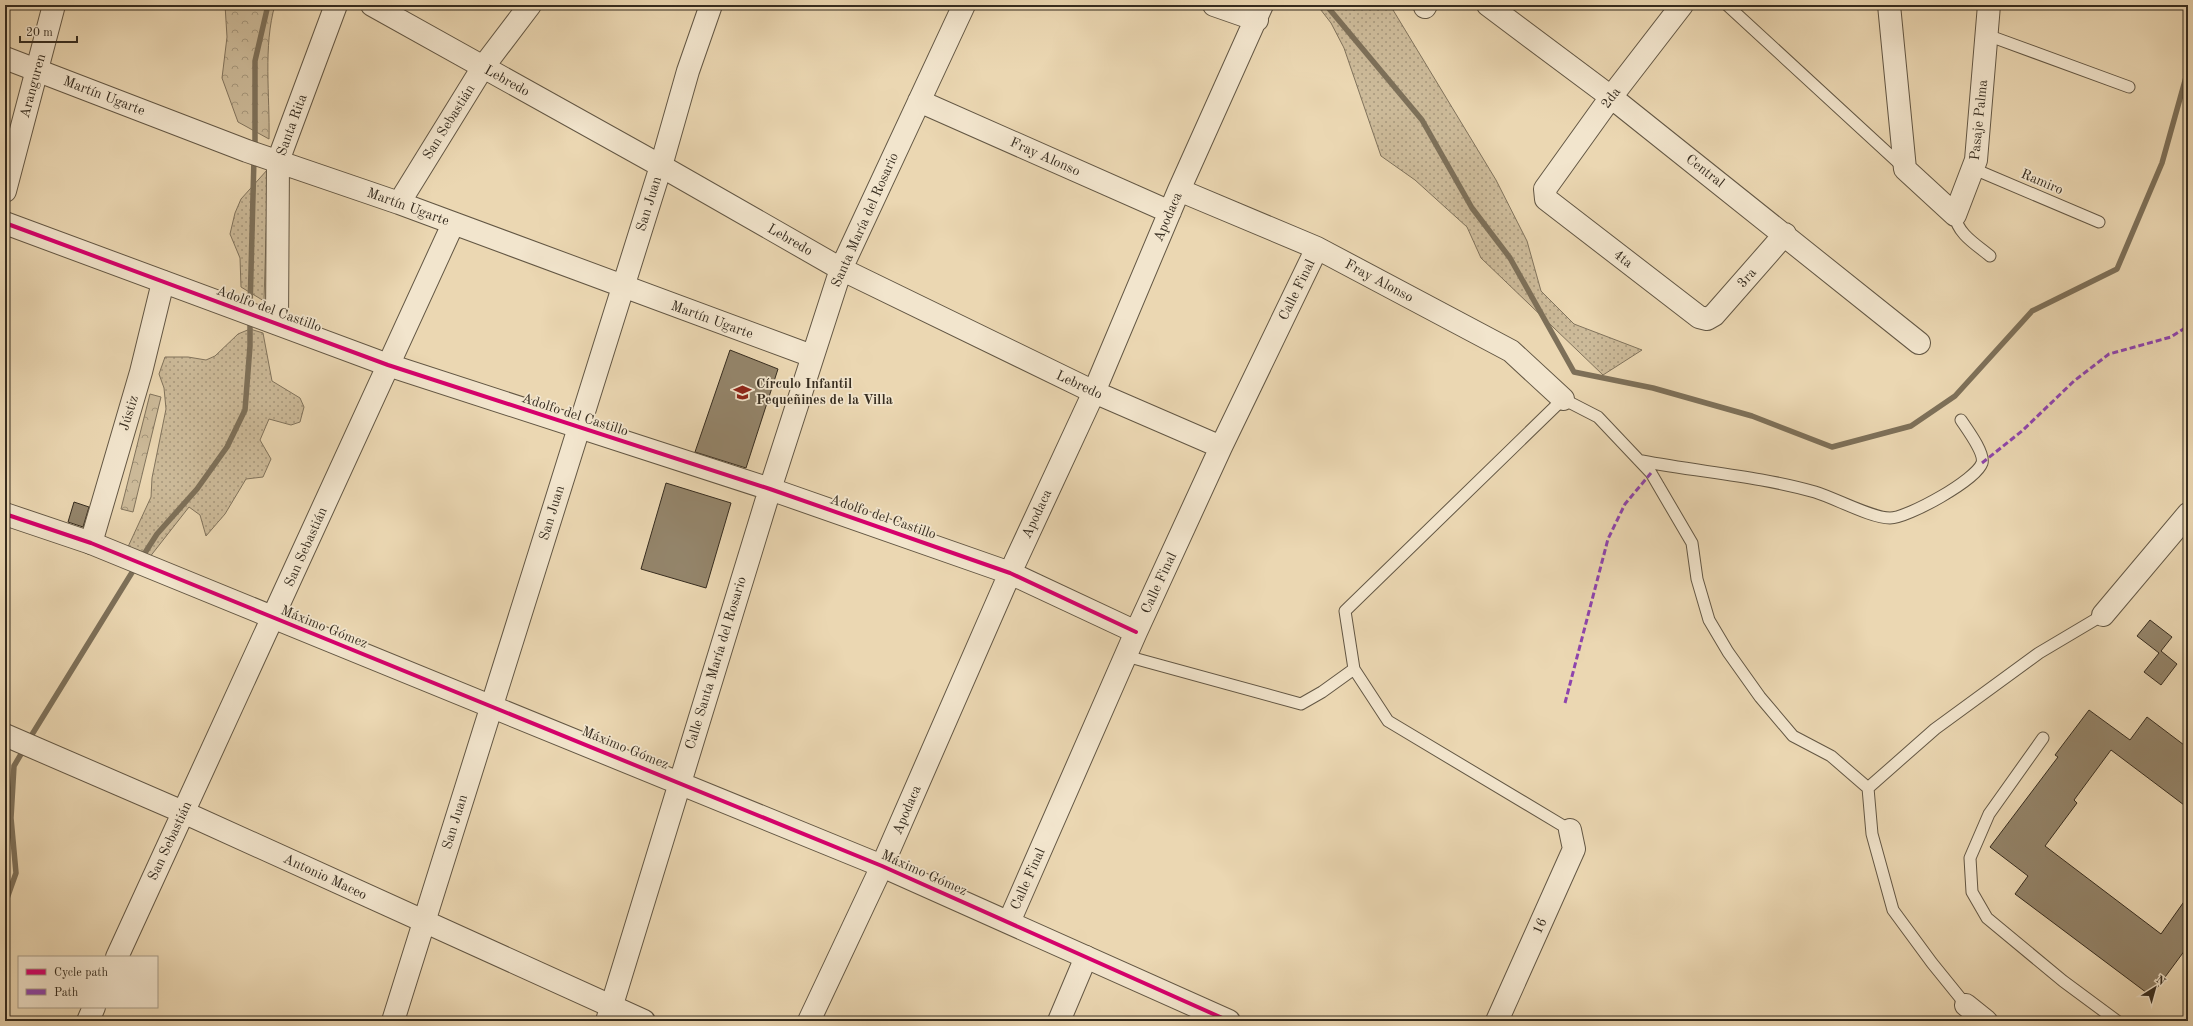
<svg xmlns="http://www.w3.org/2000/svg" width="2193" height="1026" font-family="'Old Standard TT',serif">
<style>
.grass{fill:url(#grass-dots);stroke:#81735c}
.forest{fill:url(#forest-crowns);stroke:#81735c}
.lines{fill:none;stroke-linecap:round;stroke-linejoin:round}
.stream{stroke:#7d7059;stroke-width:5.5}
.building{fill:#94856b;stroke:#362c1f}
.service-casing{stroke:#635744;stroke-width:13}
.minor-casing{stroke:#635744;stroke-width:24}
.tertiary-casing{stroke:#635744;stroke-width:24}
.service{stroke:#f2e5cd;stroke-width:11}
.minor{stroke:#f2e5cd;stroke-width:22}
.tertiary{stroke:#f2e5cd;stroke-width:22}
.quiet{stroke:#8e44ad;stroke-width:3;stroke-dasharray:6 3;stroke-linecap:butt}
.cycleway-casing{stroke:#f2e5cd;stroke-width:6}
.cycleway{stroke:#d6006c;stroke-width:4}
.labels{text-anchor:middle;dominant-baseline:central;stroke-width:3.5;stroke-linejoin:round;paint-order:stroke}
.street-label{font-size:14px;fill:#362c1f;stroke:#f2e5cd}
.poi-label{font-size:14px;font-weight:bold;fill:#362c1f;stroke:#f2e5cd;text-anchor:start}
</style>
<defs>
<pattern id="grass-dots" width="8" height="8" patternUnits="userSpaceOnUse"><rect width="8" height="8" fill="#ccba99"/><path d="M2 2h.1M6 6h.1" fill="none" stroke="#a6977c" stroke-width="1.8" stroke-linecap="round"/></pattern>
<pattern id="forest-crowns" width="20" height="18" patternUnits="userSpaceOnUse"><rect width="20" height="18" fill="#ccba99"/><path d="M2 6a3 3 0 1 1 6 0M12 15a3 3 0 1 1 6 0" fill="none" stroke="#a6977c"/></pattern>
</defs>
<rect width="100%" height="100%" fill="#ebd7b2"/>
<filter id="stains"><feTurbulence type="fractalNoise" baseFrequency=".005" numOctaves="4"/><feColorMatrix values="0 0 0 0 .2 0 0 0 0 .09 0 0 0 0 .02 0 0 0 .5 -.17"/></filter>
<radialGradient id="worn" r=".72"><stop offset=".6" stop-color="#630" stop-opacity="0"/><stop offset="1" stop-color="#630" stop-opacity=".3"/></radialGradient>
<path class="grass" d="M1317 5H1390L1496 180 1527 241 1541 291 1574 324 1642 350 1603 375 1481 258 1467 227 1415 180 1381 156 1344 48 1331 23Z
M268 169 264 301 241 287 240 258 230 234 235 213 241 199Z
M250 329 263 333 272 381 300 398 304 407 300 422 291 425 269 419 260 440 271 459 263 477 246 479 225 514 206 536 200 515 189 507 149 558 127 549 151 497 152 478 166 409 164 388 159 374 165 357H188L206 360 215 356 238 334Z"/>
<path class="forest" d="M225 5H275C263 46 270 96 269 139L238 122 222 78 227 37Z
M150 394 161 397 133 512 121 509Z"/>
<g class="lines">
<path class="stream" d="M1326 5 1422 120 1472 208 1510 258 1574 372 1653 388 1752 416 1832 447 1911 426 1955 396 2032 311 2117 269 2162 163 2188 70
M255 149V61L268 5
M250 309 254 158
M141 559 157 534 197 489 227 447 245 410 250 346V320
M28 741 136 566
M5 904 16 873 11 818 14 766 24 749"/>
</g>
<path class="building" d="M730 350 778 369 746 468 695 452Z
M666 483 731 503 706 588 641 569Z
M74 502 89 507 83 527 68 522Z
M2150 620 2172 637 2161 651 2177 664 2161 685 2144 672 2159 653 2137 636Z
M2089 710 2130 740 2147 717 2188 748V808L2111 750 2074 800 2077 803 2045 846 2161 934 2188 896V946L2151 996 2015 894 2028 876 1990 847 2058 757 2055 755Z"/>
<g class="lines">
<defs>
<path id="service" d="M1727 5 1903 167
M1987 35 2129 87
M1974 169 2099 222
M1955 215C1957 234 1977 245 1990 256
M1642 461C1699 472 1759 476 1815 492 1835 498 1871 518 1890 518 1908 518 1976 480 1982 463 1985 453 1967 429 1961 420
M1126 656 1301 704 1322 692 1354 669
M2043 738 1989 814 1970 858 1972 892 1987 918 2063 981 2117 1021
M1868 788 1935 729 2039 653 2103 615
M1570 830 1388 721 1354 669 1345 611 1563 399 1598 417 1651 473 1692 543 1697 579 1709 620 1728 652 1760 697 1793 736 1831 756 1868 788 1872 834 1893 910 1932 963 1966 1005"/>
<path id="minor" d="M372 5 661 166 841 269 1094 392 1221 447
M964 5 841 269 770 489 1010 573 1136 632
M1214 5 1257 20
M1488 5 1611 97 1919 343
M1682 5 1611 97 1545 189 1546 199 1699 317 1707 319 1714 315 1785 234
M1889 5 1905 169 1955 215 1976 160 1989 5
M1425 7 1426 5
M5 58 247 151 399 203 812 356
M919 101 1170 212
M1179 190 1317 248 1511 351 1563 399
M399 203 483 67 530 5
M277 323 278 161 336 5
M91 543 141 372 163 282
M2103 615 2188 514
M5 735 183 812 644 1021
M1009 922 1136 632 1221 447 1317 248
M117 957 453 224
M1966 1005 1986 1021
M88 1021 94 1007
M393 1021 661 166 688 71 711 5
M809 1021 882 866 1010 573 1094 392 1179 190 1262 5
M1059 1021 1086 957
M1497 1021 1574 849 1570 830"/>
<path id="tertiary" d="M5 191 54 5
M5 223 388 365 770 489 607 1021
M5 514 91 543 882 866 1229 1021"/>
</defs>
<use href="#service" class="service-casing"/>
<use href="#minor" class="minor-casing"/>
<use href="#tertiary" class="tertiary-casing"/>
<use href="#service" class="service"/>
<use href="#minor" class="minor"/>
<use href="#tertiary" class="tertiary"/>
<path class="quiet" d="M1982 463 2022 431 2074 381 2109 354 2171 337 2188 326
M1565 703 1608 539 1625 504 1651 473"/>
<defs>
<path id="cycleway" d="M5 223 388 365 770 489 1010 573 1136 632
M5 514 91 543 882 866 1229 1021"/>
</defs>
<use href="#cycleway" class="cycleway-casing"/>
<use href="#cycleway" class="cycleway"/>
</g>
<defs>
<symbol id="school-bare" viewBox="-9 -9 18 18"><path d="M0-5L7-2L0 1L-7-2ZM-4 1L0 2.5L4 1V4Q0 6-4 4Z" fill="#8f2418" stroke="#f2e5cd" stroke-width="2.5" paint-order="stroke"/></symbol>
</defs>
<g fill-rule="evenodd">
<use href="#school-bare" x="730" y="380" width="25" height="25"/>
</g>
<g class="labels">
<g class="street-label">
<text transform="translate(507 81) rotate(29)">Lebredo</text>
<text transform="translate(33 86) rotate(-75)">Aranguren</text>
<text transform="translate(104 96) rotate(21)">Martín Ugarte</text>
<text transform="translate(1611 98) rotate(-53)">2da</text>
<text transform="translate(1979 120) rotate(-84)">Pasaje Palma</text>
<text transform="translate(449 122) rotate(-58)">San Sebastián</text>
<text transform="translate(292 125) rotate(-70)">Santa Rita</text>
<text transform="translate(1045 157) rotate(24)">Fray Alonso</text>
<text transform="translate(1705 171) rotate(38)">Central</text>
<text transform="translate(2042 182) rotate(23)">Ramiro</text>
<text transform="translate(649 204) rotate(-73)">San Juan</text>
<text transform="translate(408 207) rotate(20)">Martín Ugarte</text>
<text transform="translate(1168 217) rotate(-67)">Apodaca</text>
<text transform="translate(865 220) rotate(-66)">Santa María del Rosario</text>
<text transform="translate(790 240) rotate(30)">Lebredo</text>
<text transform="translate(1623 259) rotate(38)">4ta</text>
<text transform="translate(1747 278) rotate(-48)">3ra</text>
<text transform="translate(1379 281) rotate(28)">Fray Alonso</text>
<text transform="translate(1297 290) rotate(-64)">Calle Final</text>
<text transform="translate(269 309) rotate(20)">Adolfo del Castillo</text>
<text transform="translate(712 320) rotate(20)">Martín Ugarte</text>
<text transform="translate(1079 385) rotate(25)">Lebredo</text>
<text transform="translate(129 413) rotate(-73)">Jústiz</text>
<text transform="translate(575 415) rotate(18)">Adolfo del Castillo</text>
<text transform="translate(552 513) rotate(-73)">San Juan</text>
<text transform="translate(1037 514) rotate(-65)">Apodaca</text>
<text transform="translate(883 517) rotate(19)">Adolfo del Castillo</text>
<text transform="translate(306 547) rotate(-66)">San Sebastián</text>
<text transform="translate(1159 583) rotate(-65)">Calle Final</text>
<text transform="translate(324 627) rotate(22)">Máximo Gómez</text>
<text transform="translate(716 663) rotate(-73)">Calle Santa María del Rosario</text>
<text transform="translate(625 748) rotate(22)">Máximo Gómez</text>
<text transform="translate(907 810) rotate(-67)">Apodaca</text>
<text transform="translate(455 822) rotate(-73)">San Juan</text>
<text transform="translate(170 841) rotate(-65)">San Sebastián</text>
<text transform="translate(924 873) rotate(24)">Máximo Gómez</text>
<text transform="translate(325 877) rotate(25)">Antonio Maceo</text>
<text transform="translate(1028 879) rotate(-66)">Calle Final</text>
<text transform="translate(1540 926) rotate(-66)">16</text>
</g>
<g class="poi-label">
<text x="756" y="384">Círculo Infantil<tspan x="756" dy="16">Pequeñines de la Villa</tspan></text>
</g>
</g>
<rect width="2193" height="1026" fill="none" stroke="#ebd7b2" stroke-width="20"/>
<rect x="6" y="6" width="2181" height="1014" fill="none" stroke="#362c1f" stroke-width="2"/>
<rect x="10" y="10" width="2173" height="1006" fill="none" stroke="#362c1f"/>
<rect x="18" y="956" width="140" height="52" fill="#f2e5cd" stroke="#a79b87"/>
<rect x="26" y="969" width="20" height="6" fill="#d6006c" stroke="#a79b87"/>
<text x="54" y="976" font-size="12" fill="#362c1f">Cycle path</text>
<rect x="26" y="989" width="20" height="6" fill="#8e44ad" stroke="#a79b87"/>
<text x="54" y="996" font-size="12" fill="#362c1f">Path</text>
<g transform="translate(2155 988) rotate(37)" stroke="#f2e5cd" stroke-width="3" paint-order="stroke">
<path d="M0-3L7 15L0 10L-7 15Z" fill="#362c1f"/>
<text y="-6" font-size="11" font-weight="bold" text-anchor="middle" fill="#362c1f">N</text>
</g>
<path d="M20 36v6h57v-6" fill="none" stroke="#362c1f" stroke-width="2"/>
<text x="26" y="36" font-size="12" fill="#362c1f" stroke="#f2e5cd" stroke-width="3" paint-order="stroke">20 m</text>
<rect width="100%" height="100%" filter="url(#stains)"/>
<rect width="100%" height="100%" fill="url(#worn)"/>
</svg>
